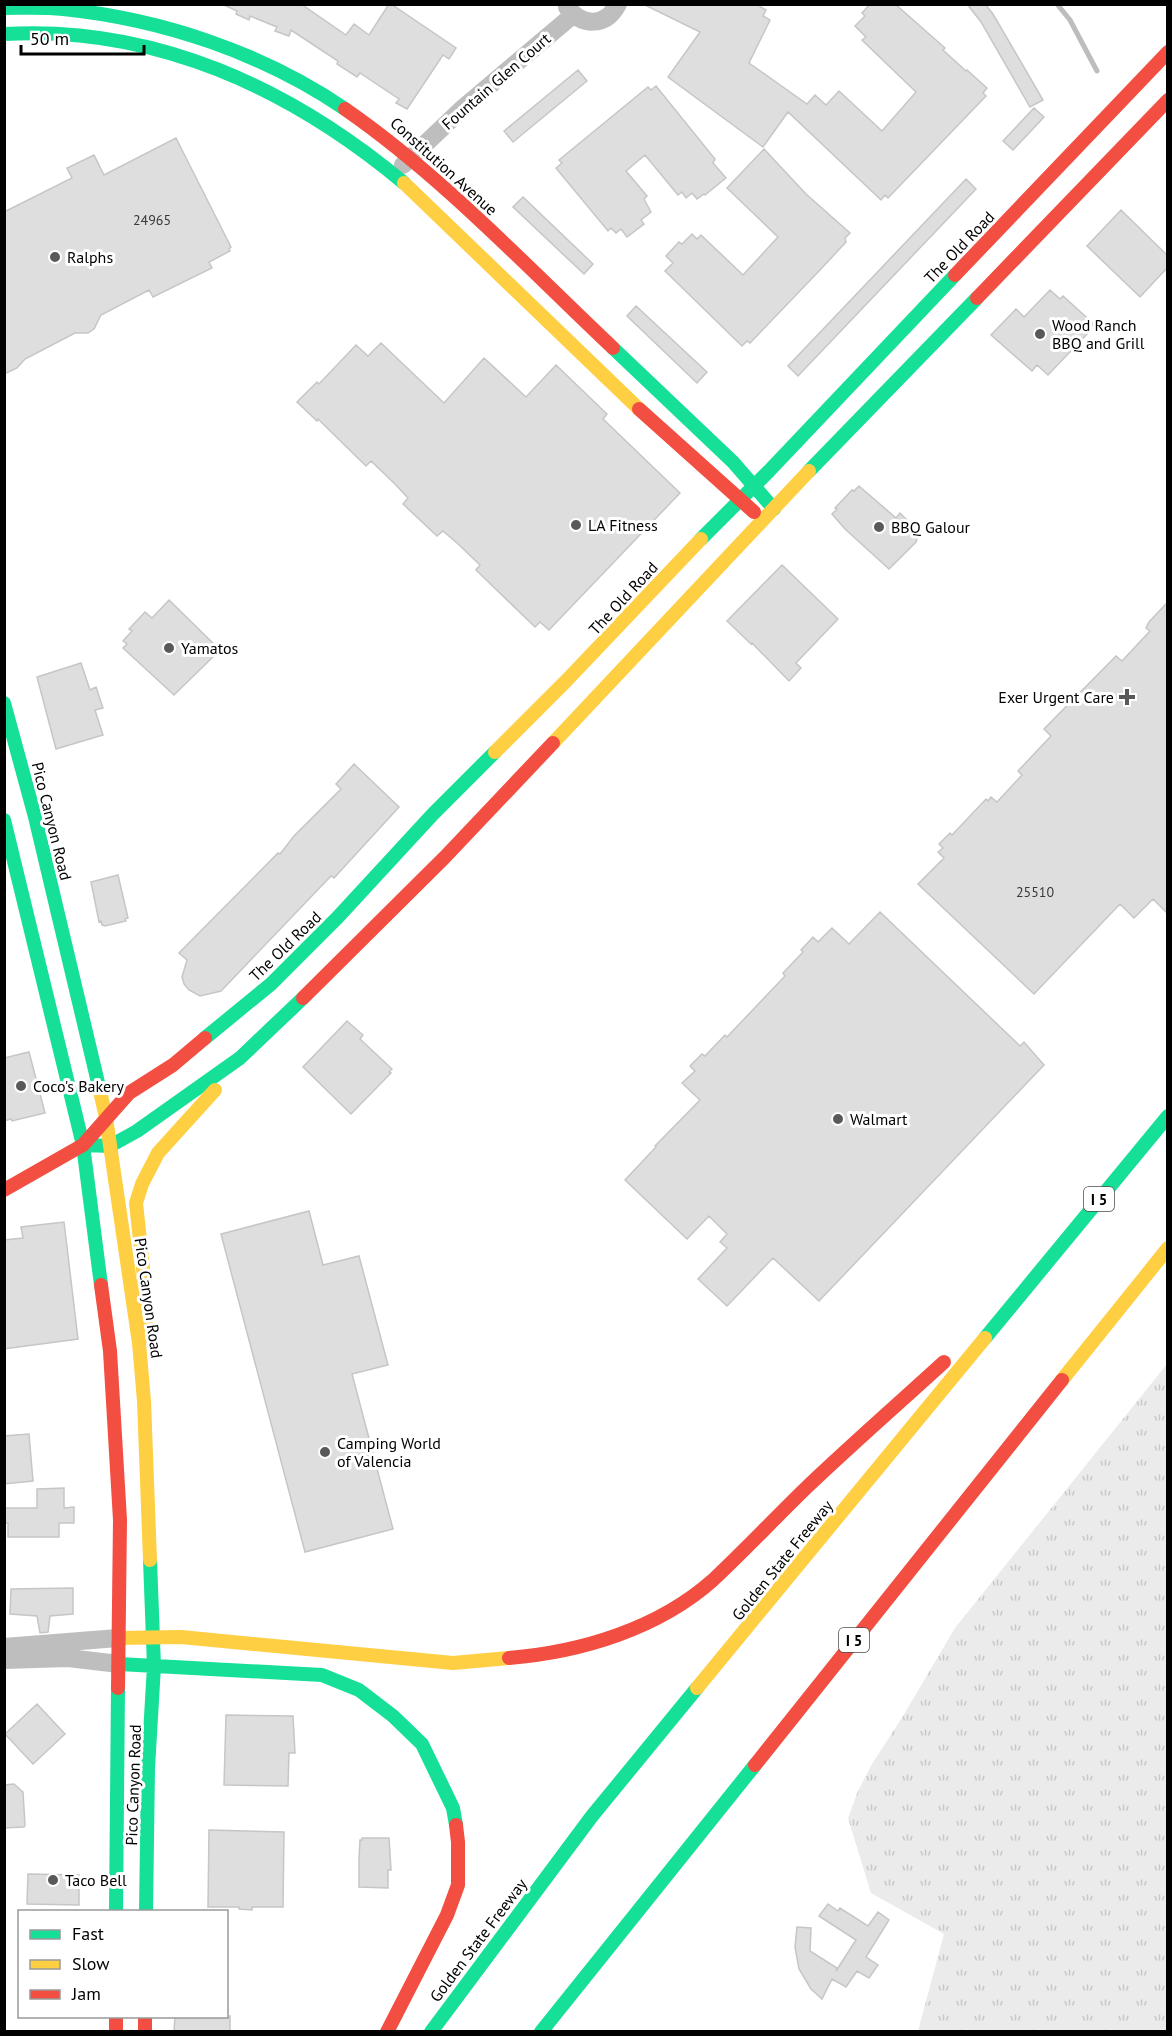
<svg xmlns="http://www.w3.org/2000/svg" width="1172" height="2036" font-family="'PT Sans',sans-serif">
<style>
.grass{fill:url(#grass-tufts)}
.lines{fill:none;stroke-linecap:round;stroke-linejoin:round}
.stream{stroke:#bdbdbd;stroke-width:5}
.building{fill:#dedede;stroke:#c6c6c6;stroke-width:1.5}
.street{stroke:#bebebe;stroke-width:18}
.fast{stroke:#16e098;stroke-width:14}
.slow{stroke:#ffcf43;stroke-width:14}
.jam{stroke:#f24e42;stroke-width:14}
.poi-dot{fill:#595959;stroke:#fff;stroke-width:2}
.labels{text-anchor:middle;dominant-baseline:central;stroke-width:6;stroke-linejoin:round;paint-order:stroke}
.number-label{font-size:14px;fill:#383838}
.shield{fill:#fff;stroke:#4c4c4c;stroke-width:1.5}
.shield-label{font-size:15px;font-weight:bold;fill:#000}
.street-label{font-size:16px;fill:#000;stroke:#fff}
.poi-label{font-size:16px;fill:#000;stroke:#fff;text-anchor:start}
</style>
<defs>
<pattern id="grass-tufts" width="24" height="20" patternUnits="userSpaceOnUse" patternTransform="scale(1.5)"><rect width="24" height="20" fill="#ebebeb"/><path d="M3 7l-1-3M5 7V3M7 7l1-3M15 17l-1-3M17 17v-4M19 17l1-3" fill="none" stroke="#c8c8c8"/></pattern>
</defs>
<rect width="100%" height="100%" fill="#fff"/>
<path class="grass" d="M1167 1364V2031H918L944 1934 871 1893 848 1818 858 1791 872 1764 903 1716 955 1628Z"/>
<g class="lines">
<path class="stream" d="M1057 4 1070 20 1097 71"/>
</g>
<path class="building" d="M222 4H301L346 35 354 24 369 35 389 4H391L456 48 449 59 443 55 407 109 396 103 399 99 360 73 357 77 337 64 338 61 291 30 289 36 275 31 277 27 250 16 249 20 236 14 237 11Z
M643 4H756L766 10 763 16 770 20 749 63 807 104 815 95 826 105 839 91 882 131 916 92 862 40 866 37 855 26 865 16 862 13 870 4H895L945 48 943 50 966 71 967 70 987 88 983 93 986 96 888 198 885 195 881 200 788 112 763 147 668 77 700 32Z
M967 4H985L993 14 1043 100 1030 107 981 22Z
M578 70 587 81 513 142 504 131Z
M656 86 715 159 713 163 726 178 705 195 704 194 697 199 692 193 686 198 682 192 678 195 645 155 626 171 647 196 644 199 651 212 641 220 644 224 627 237 621 229 616 233 611 228 608 231 556 168 562 163 559 160 648 87 651 90Z
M1034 108 1044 117 1013 150 1003 141Z
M176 138 231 247 229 249 230 251 209 262 212 268 153 297 149 290 101 315 94 329 88 333H75L25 359 17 368 4 374V212L72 178 67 168 94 155 104 175Z
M764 149 806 194 850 233 845 238 846 242 820 270 750 343 747 341 742 346 665 271 673 263 666 256 679 242 682 244 692 234 697 239 701 235 743 275 778 237 727 188Z
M966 179 976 189 798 376 788 366Z
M523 197 593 264 584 274 513 207Z
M1121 210 1167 255V268L1140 297 1087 246Z
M1050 290 1060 299 1063 296 1094 324 1087 331 1089 332 1048 375 1037 365 1032 371 991 335 1016 309 1024 317Z
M636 306 707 372 697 383 627 316Z
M381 343 444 403 484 358 526 397 556 365 607 414 603 419 680 493 549 630 540 622 535 627 476 570 480 565 457 543 443 531 437 536 403 504 408 498 395 484 371 461 366 466 318 419 317 421 297 402 317 382 319 384 356 345 368 356Z
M859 486 896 518 900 513 913 526 909 531 917 539 916 542 889 569 845 529 832 514 837 509 835 508 852 490 854 491Z
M782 565 838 619 796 663 801 668 789 681 752 643 751 644 727 621Z
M169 600 220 650 174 695 123 648 127 644 123 641 132 631 129 629 145 612 152 618Z
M1167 603V913L1153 899 1134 918 1120 904 1034 994 918 884 944 858 938 852 943 848 939 844 950 833 952 835 986 799 988 801 991 797 997 802 1022 775 1018 771 1051 736 1044 729 1116 656 1122 661 1150 631 1146 628 1149 622Z
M81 663 90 690 96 687 103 708 95 710 103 735 56 749 37 677Z
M354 764 399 807 334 878 331 876 221 991 200 996 189 990 184 984 182 977 187 960 179 953 278 853 280 854 294 836 341 789 336 784Z
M118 875 128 918 125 919 126 921 105 926 102 925 101 921 99 922 91 882Z
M880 912 1020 1046 1024 1042 1044 1065 819 1301 773 1258 727 1306 698 1279 727 1248 720 1242 727 1234 709 1216 687 1239 625 1180 656 1147 655 1146 700 1100 682 1083 695 1071 690 1066 702 1054 705 1056 725 1035 727 1037 785 976 783 973 803 952 801 950 813 937 818 942 832 928 849 944Z
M347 1021 363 1035 360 1039 392 1069 389 1072 391 1073 351 1114 303 1067Z
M29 1052 45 1113 12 1121 11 1119 4 1121V1058Z
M309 1211 323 1265 359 1256 388 1365 352 1374 393 1529 305 1552 221 1234Z
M64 1222 78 1339 4 1349V1240L23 1238 21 1227Z
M29 1434 33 1481 4 1484V1436Z
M64 1488V1508L74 1507V1523H59V1537H8V1523H4V1508H37V1489Z
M73 1588V1614L50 1616 48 1632 40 1633 37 1616 10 1614 11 1589Z
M37 1704 65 1734 33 1764 5 1734Z
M226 1715 293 1716 295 1753H289L288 1786 224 1785Z
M14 1784 23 1792 25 1825 24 1827 4 1828V1785Z
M209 1830 284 1832 283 1907H252V1910L239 1909V1907H208Z
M362 1838H389L391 1870H388V1888L359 1887V1859L360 1840H362Z
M28 1874 79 1875V1905L27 1904Z
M828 1904 838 1911 840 1908 868 1926 878 1912 889 1920 866 1957 878 1965 869 1978 857 1971 846 1987 832 1979 822 1999 811 1989 799 1969 795 1947 797 1927 811 1928 810 1951 837 1968 836 1971 856 1940 819 1916Z
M175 2016H230V2031H174Z"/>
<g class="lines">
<path class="street" d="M567 7C582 27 606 27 618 4
M403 165 463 108 573 15
M4 1647 118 1638
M4 1660 68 1658 119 1664"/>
<path class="fast" d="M4 8C24 8 44 7 63 9 162 19 263 53 345 109
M4 34C155 25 290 88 404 183
M613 348 733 462 774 509
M809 471 977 298
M701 539 769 471 955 275
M4 703 35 817 100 1091
M4 820 83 1145 101 1285
M205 1038 271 984 338 917 433 814 495 752
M83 1145 110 1146 137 1131 240 1058 303 998
M985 1338 1168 1116
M119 1664 322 1675 359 1690 393 1716 422 1744 453 1808 456 1825
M116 1912 118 1688
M146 1912 148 1768 154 1666 150 1560
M431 2032 592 1816 697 1688
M541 2032 755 1765"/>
<path class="slow" d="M404 183 639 409
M553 743 809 471
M495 752 567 680 701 539
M100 1091 106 1118 139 1343 144 1401 150 1560
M139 1343 148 1315 136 1203 142 1184 158 1153 215 1090
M1062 1380 1168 1248
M118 1638 181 1637 453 1663 509 1658
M697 1688 985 1338"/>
<path class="jam" d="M345 109C443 177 526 266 613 348
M955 275 1168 52
M977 298 1168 100
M639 409 754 512
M303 998 445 857 553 743
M4 1190 83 1145 129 1093 173 1065 205 1038
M101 1285 110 1351 120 1520 118 1688
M509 1658C581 1652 658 1629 713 1580 745 1550 775 1518 807 1487 851 1445 898 1404 944 1362
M755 1765 1062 1380
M116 2016V2032
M145 2016V2032
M387 2032 447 1915 458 1885V1842L456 1825"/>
</g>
<g class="poi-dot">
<circle cx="55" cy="257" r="6"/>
<circle cx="1040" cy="334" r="6"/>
<circle cx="576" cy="525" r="6"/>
<circle cx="879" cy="527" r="6"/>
<circle cx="169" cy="648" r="6"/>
<path d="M1124 688h6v6h6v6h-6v6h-6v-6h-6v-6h6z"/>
<circle cx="21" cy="1086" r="6"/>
<circle cx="838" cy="1119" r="6"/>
<circle cx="325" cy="1452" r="6"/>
<circle cx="53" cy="1880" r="6"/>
</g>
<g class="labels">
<g class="number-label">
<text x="152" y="220">24965</text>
<text x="1035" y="892">25510</text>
</g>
<g class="shield">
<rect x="1084" y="1187" width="30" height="24" rx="4.5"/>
<rect x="839" y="1628" width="30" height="24" rx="4.5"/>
</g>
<g class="shield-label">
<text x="1099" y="1199">I 5</text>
<text x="854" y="1640">I 5</text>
</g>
<g class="street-label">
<text transform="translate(496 81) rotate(-41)">Fountain Glen Court</text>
<text transform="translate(444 166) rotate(42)">Constitution Avenue</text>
<text transform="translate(959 247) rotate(-46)">The Old Road</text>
<text transform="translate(623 598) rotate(-47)">The Old Road</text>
<text transform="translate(52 821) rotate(76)">Pico Canyon Road</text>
<text transform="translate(285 946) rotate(-44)">The Old Road</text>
<text transform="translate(149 1298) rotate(82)">Pico Canyon Road</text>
<text transform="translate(782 1560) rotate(-51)">Golden State Freeway</text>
<text transform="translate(133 1785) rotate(-88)">Pico Canyon Road</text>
<text transform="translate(478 1940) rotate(-53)">Golden State Freeway</text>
</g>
<g class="poi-label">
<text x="67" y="257">Ralphs</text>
<text x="1052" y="325">Wood Ranch<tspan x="1052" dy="18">BBQ and Grill</tspan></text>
<text x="588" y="525">LA Fitness</text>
<text x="891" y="527">BBQ Galour</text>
<text x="181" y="648">Yamatos</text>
<text x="1114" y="697" text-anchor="end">Exer Urgent Care</text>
<text x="33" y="1086">Coco's Bakery</text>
<text x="850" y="1119">Walmart</text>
<text x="337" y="1443">Camping World<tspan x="337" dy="18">of Valencia</tspan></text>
<text x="65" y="1880">Taco Bell</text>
</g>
</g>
<rect width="1172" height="2036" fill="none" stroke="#000000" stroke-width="12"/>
<rect x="18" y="1910" width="210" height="108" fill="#ffffff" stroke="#999999" stroke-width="1.5"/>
<rect x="30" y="1930" width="30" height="9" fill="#16e098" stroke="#999999" stroke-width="1.5"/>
<text x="72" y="1940" font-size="18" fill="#000000">Fast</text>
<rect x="30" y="1960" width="30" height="9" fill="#ffcf43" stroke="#999999" stroke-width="1.5"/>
<text x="72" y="1970" font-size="18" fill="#000000">Slow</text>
<rect x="30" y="1990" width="30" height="9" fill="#f24e42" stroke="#999999" stroke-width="1.5"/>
<text x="72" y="2000" font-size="18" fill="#000000">Jam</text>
<path d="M21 45v9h123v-9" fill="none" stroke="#000000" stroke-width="3"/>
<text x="30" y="45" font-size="18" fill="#000000" stroke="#ffffff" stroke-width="4.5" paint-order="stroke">50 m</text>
</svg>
